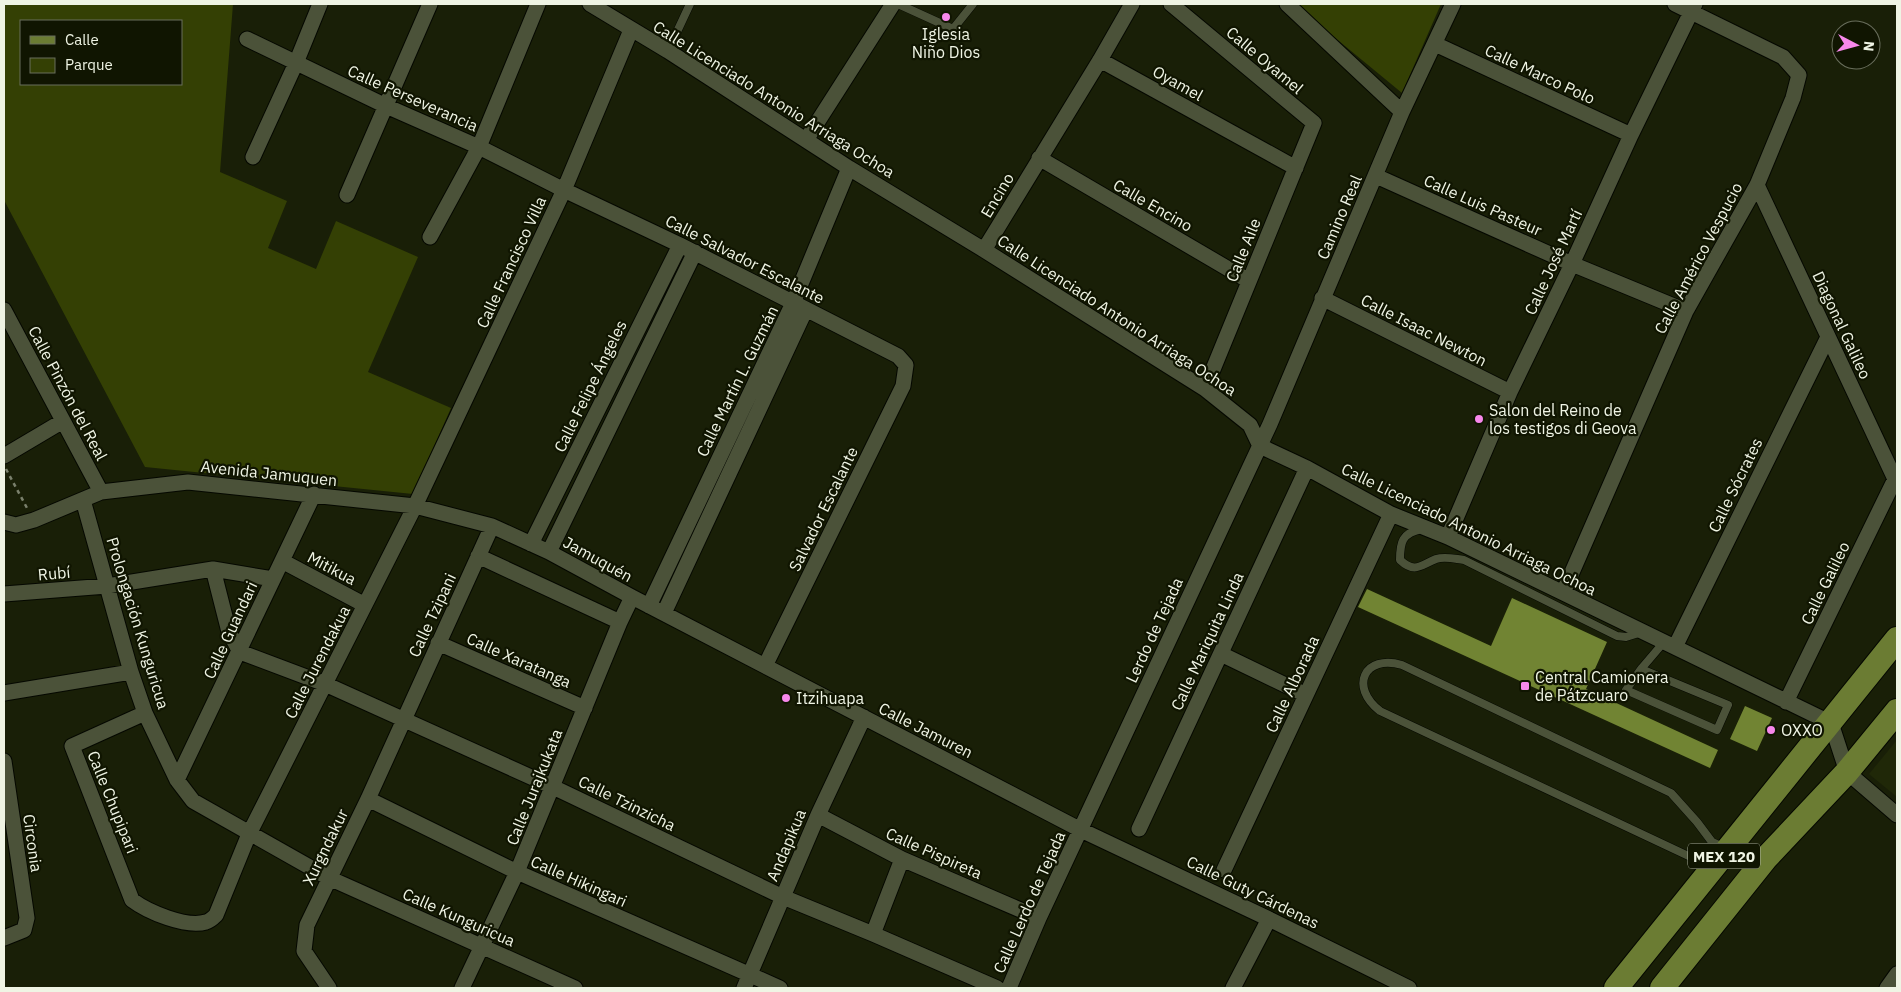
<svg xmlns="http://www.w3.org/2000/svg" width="1901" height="992" font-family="'IBM Plex Sans',sans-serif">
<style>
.built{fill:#202808}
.green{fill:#344004;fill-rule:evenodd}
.building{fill:#718433}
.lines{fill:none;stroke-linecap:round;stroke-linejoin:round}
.lane-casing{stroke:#050800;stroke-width:9}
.street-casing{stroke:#050800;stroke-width:17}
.primary-casing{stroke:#050800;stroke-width:26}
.path{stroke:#7a806c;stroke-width:2.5;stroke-dasharray:4 4;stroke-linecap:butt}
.lane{stroke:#4b5239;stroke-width:8}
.street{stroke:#4b5239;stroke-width:15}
.primary{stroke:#6b7c33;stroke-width:24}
.poi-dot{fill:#f788eb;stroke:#101501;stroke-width:2}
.labels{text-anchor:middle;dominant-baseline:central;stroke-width:4.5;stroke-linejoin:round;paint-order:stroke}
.shield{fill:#101501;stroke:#acb1a0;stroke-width:1}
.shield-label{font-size:15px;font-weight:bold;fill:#eff4e4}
.poi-label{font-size:16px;fill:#eff4e4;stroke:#101501;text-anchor:start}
.street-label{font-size:16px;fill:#eff4e4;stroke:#101501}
</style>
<rect width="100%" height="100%" fill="#191f07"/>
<path class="built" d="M1897 740V797L1869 774Z"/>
<path class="green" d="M4 4H233L220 172 287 201 268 248 316 269 336 221 418 257 368 372 451 408 413 494 145 467 4 200ZM21 21H181V84H21Z
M1294 4H1441L1402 93Z"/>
<path class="building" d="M1367 589 1491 646 1512 598 1607 642 1586 689 1718 750 1710 768 1358 607Z
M1745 706 1772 718 1757 751 1730 739Z"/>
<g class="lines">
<defs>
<path id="lane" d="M898 4 953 29 973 4
M668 51 690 4
M1422 529C1402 533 1400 542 1400 560 1415 574 1421 565 1436 559 1445 556 1455 559 1464 560L1617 636 1626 637 1642 632
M1641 669 1728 705 1717 730 1626 690 1641 669 1664 642
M1705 871 1697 860 1380 711C1349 687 1364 654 1402 665L1671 793 1697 822 1712 842 1725 848"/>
<path id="street" d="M590 4 668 51 849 168 984 250 1205 389 1250 425 1260 446 1307 468 1391 514 1448 537 1831 723 1847 772 1897 815
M1171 4 1314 123 1205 389
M1287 4 1402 112
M247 39 386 106 479 147 564 190 680 245 898 356 906 365 903 386 765 666
M1435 44 1631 135
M1100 60 1296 168
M806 140 893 4
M253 157 296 63 320 4
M1039 158 1249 281
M1376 176 1572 264 1686 311
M1757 185 1895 479 1786 702
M347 195 430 4
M430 237 479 147 538 4
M984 250 1100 60 1132 4
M1322 298 1510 392
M4 310 101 492
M4 456 63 421
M83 500 131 672 145 713 177 780 193 801 329 878 575 988
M4 522 16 525 34 520 101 492 188 482 415 506 492 526 549 552 632 597 1081 830 1269 919 1409 988
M1448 537 1510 392 1572 264 1631 135 1695 4
M531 544 680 245
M549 552 695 252
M478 556 620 622
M282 561 365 605
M213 569 229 632 240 652 325 684 553 787 783 897 873 934 997 988
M1563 593 1686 311 1757 185 1793 98 1799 75 1783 57 1675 4
M4 594 107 586 213 569 273 579
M649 606 793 303 849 168
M664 613 806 309
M438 643 585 708
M1675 647 1828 337
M1221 654 1306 695
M4 693 131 672
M145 713 72 746 132 900C148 912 186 928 206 922 210 921 213 918 216 915L249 834 415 506 564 190 631 30
M4 761 27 918 24 930 4 938
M177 780 314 494
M368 799 517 872 780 988
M818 815 902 859 1039 918
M1139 829 1307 468
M1224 870 1391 514
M873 934 902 859
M329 988 304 951 307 925 368 799 492 526
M462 988 517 872 620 622 632 597
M744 988 818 815 864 717
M1009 988 1039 918 1270 424 1402 112 1453 4
M1233 988 1269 919
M1887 988 1897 974"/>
<path id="primary" d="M1616 988 1897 639
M1662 988 1766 858 1847 772 1897 711"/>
</defs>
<use href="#lane" class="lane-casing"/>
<use href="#street" class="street-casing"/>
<use href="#primary" class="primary-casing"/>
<path class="path" d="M6 469 27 508"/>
<use href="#lane" class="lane"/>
<use href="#street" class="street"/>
<use href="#primary" class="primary"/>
</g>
<g class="poi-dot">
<circle cx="946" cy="17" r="5"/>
<circle cx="1479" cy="419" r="5"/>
<rect x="1520" y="681" width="10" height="10" rx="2.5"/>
<circle cx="786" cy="698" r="5"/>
<circle cx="1771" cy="730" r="5"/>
</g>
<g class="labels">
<rect class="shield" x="1688" y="843.5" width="72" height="25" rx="4"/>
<g class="shield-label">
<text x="1724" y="856">MEX 120</text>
</g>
<g class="poi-label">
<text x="946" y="34" text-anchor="middle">Iglesia<tspan x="946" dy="18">Niño Dios</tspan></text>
<text x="1489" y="410">Salon del Reino de<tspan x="1489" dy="18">los testigos di Geova</tspan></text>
<text x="1535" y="677">Central Camionera<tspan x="1535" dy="18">de Pátzcuaro</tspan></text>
<text x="796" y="698">Itzihuapa</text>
<text x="1781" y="730">OXXO</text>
</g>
<g class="street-label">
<text transform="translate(1265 60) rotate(40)">Calle Oyamel</text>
<text transform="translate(1540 74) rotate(25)">Calle Marco Polo</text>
<text transform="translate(1178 83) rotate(29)">Oyamel</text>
<text transform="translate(413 98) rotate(24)">Calle Perseverancia</text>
<text transform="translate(774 99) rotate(32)">Calle Licenciado Antonio Arriaga Ochoa</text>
<text transform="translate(997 195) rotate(-59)">Encino</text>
<text transform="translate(1153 205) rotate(30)">Calle Encino</text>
<text transform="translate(1483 205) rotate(24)">Calle Luis Pasteur</text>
<text transform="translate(1339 217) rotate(-67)">Camino Real</text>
<text transform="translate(1243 250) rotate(-68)">Calle Aile</text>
<text transform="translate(1698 258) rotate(-62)">Calle Américo Vespucio</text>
<text transform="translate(745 259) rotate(27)">Calle Salvador Escalante</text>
<text transform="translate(511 262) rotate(-65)">Calle Francisco Villa</text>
<text transform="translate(1553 262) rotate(-65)">Calle José Martí</text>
<text transform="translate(1117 315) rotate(33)">Calle Licenciado Antonio Arriaga Ochoa</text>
<text transform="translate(1842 325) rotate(65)">Diagonal Galileo</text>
<text transform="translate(1424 330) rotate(27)">Calle Isaac Newton</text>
<text transform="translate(737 381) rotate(-64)">Calle Martín L. Guzmán</text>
<text transform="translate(590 386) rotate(-64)">Calle Felipe Ángeles</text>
<text transform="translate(68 393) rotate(62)">Calle Pinzón del Real</text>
<text transform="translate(269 473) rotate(6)">Avenida Jamuquen</text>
<text transform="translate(1735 485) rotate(-64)">Calle Sócrates</text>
<text transform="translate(823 509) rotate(-64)">Salvador Escalante</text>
<text transform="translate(1469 529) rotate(26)">Calle Licenciado Antonio Arriaga Ochoa</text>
<text transform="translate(598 559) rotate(29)">Jamuquén</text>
<text transform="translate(332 568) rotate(28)">Mitikua</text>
<text transform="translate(54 573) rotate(-5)">Rubí</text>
<text transform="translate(1825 583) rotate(-64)">Calle Galileo</text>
<text transform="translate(432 615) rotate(-65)">Calle Tzipani</text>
<text transform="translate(138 623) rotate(73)">Prolongación Kunguricua</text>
<text transform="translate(230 630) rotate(-65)">Calle Guandari</text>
<text transform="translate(1154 630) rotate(-65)">Lerdo de Tejada</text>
<text transform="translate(1207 641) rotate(-65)">Calle Mariquita Linda</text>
<text transform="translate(519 660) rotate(24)">Calle Xaratanga</text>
<text transform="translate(317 662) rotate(-63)">Calle Jurendakua</text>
<text transform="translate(1292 684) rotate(-65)">Calle Alborada</text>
<text transform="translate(926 730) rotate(27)">Calle Jamuren</text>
<text transform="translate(534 787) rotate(-68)">Calle Jurajkukata</text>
<text transform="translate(113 802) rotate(68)">Calle Chupipari</text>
<text transform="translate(627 803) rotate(26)">Calle Tzinzicha</text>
<text transform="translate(33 843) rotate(82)">Circonia</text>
<text transform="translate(786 845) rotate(-67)">Andapikua</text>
<text transform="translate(325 847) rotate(-64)">Xurgndakur</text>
<text transform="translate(934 853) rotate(24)">Calle Pispireta</text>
<text transform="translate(579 881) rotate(24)">Calle Hikingari</text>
<text transform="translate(1253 892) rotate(26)">Calle Guty Cárdenas</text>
<text transform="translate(1029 902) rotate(-66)">Calle Lerdo de Tejada</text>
<text transform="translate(459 917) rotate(24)">Calle Kunguricua</text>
</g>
</g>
<rect width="1901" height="992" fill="none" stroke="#eff4e4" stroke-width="10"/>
<rect x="20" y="20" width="162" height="65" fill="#101501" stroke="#696e5c"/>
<rect x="30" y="36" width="25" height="8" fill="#6b7c33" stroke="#696e5c"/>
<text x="65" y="45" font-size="15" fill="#eff4e4">Calle</text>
<rect x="30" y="58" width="25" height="15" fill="#344004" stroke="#696e5c"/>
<text x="65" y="70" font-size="15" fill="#eff4e4">Parque</text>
<g transform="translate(1856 45) rotate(96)"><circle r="24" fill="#101501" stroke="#696e5c"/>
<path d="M0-4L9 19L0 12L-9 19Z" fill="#f788eb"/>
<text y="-8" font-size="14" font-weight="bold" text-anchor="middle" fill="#eff4e4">N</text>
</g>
</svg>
